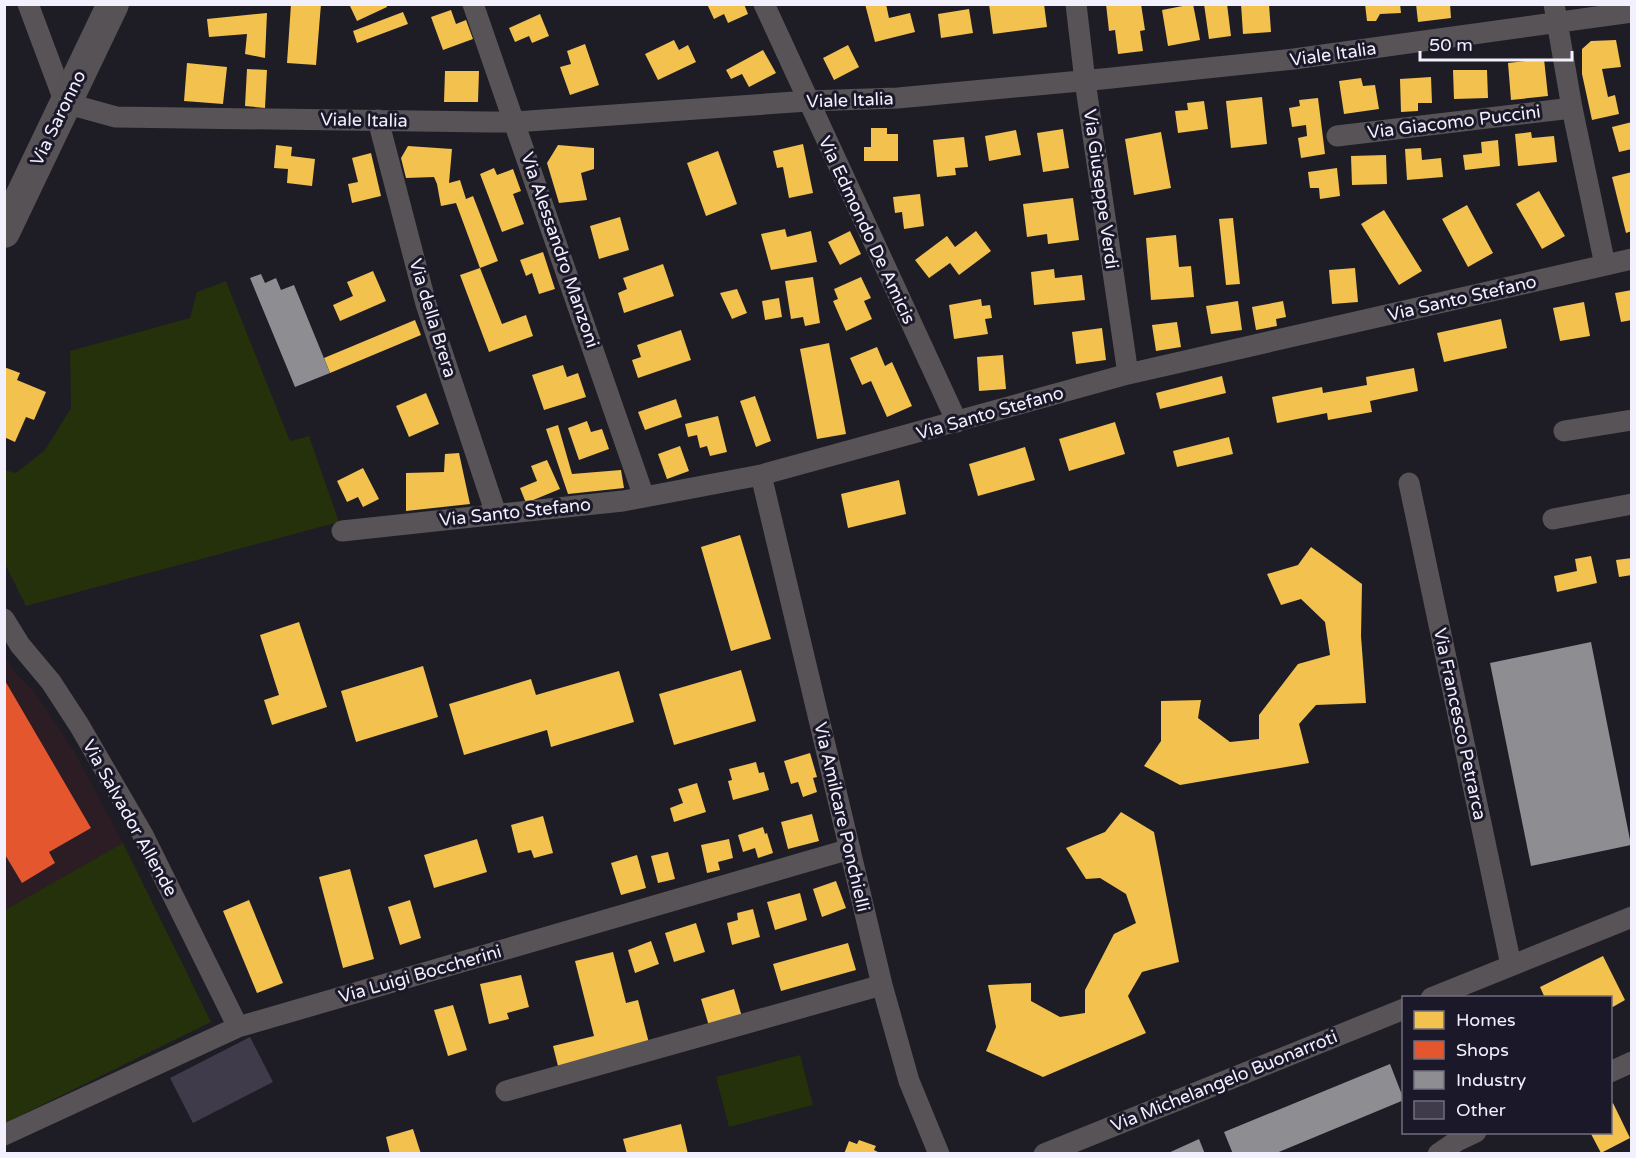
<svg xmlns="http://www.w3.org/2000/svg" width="1636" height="1158" font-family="'Varela Round',sans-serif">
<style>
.commercial{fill:#2c1c24}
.green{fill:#25310b}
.homes{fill:#f2c14e}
.shops{fill:#e4572e}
.industry{fill:#8d8d92}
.building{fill:#3f3b4b}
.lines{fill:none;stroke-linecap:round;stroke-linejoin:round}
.minor{stroke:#575356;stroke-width:21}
.primary{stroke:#565255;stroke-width:32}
.labels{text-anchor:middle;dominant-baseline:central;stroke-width:6;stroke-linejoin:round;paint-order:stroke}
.street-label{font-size:18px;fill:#f1f0fc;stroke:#1b1829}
</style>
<rect width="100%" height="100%" fill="#1e1c25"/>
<path class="commercial" d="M4 655 14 671 35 693 73 749 123 843 5 910Z"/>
<path class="green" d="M226 281 290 441 309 436 339 522 26 606 5 564 4 470 16 473 45 450 71 408 70 351 190 318 197 292Z
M123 843 211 1022 5 1123V910Z
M800 1055 813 1105 729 1127 716 1077Z"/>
<path class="homes" d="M291 4H321L316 65 287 63Z
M355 4H386L387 7 357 21 350 6Z
M707 4H744L748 14 728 23 724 14 714 19Z
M865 4H886L889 18 910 13 915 32 875 42Z
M989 4H1044L1047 27 993 34Z
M1106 4H1141L1145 30 1140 31 1143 51 1118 54 1115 30 1109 31Z
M1193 4 1200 40 1168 46 1162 10Z
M1204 4H1227L1231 36 1209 39Z
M1241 4H1269L1271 32 1243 34Z
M1365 4H1400L1401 13 1380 14 1376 21H1367Z
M1416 4H1450L1451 18 1418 22Z
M969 9 973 33 941 38 938 14Z
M451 10 456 24 466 20 473 39 443 50 431 17Z
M403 12 408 24 357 43 353 31Z
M267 13 265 58 245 54 247 34 209 37 207 19Z
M540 14 549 36 532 43 529 36 515 42 509 28Z
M674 40 679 50 688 45 696 62 658 80 645 54Z
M1616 40 1621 67 1602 69 1608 97 1615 95 1619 114 1592 120 1582 74V49L1591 41Z
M585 44 599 85 570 95 560 67 571 64 567 51Z
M848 45 859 67 834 80 823 58Z
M763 50 776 73 749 87 742 74 731 79 726 70Z
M1544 59 1548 96 1511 100 1508 63Z
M187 63 227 67 223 104 184 101Z
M247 69 267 70 265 108 245 106Z
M1453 70H1487L1488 98 1454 99Z
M445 71H479L478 102H444Z
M1431 77 1432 103H1418V111L1401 112 1400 79Z
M1361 78 1363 86 1375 85 1379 109 1344 114 1339 81Z
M1262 97 1267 144 1231 148 1226 101Z
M1318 98 1325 154 1301 158 1298 138 1307 136 1306 125 1292 127 1289 108 1300 106 1299 100Z
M1204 101 1208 129 1178 133 1175 111 1188 110 1187 103Z
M1632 122V149L1619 152 1612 127Z
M871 128H887V134H898V161H864V147H871Z
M1063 129 1069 168 1043 172 1037 133Z
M1016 130 1021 155 989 161 985 136Z
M1161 132 1171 188 1134 195 1125 139Z
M1531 132 1532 138 1554 136 1557 162 1518 166 1515 134Z
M964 137 968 167 955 168 956 175 937 177 933 140Z
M1498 140 1500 166 1465 170 1463 155 1482 153 1481 142Z
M803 144 813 193 789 198 783 167 777 168 773 151Z
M276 145 292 147 291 156 315 159 312 186 287 183 288 169 274 168Z
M558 145 594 148V169L581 173 587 200 559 203 547 163Z
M408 146 452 149 449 183 460 180 466 199 473 196 498 261 480 268 456 203 441 206 437 184 434 177 406 178 401 158Z
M1421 148 1422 160 1441 158 1443 177 1407 180 1405 149Z
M718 151 737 204 706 216 687 163Z
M371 153 381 196 352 203 348 184 358 182 352 158Z
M1386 155 1387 184 1352 185 1351 156Z
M494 168 497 175 513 169 521 191 513 194 524 224 502 232 480 174Z
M1337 168 1340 196 1320 199 1319 188H1310L1308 172Z
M1632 172V231L1626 233 1612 177Z
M1539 191 1565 236 1542 249 1516 204Z
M920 194 924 226 904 229 902 212 895 213 893 197Z
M1073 198 1079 240 1048 244 1047 234 1027 237 1023 204Z
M1467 205 1493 253 1468 267 1442 219Z
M1384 210 1422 271 1399 285 1361 224Z
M620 217 629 250 599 259 590 226Z
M1233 218 1240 284 1226 285 1219 219Z
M785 229 787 237 811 231 817 262 771 270 761 234Z
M850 231 861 254 840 265 828 242Z
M976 231 991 251 959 275 950 263 929 278 915 260 947 236 955 247Z
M1176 235 1179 267 1191 266 1194 297 1151 300 1146 238Z
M543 252 555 289 539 294 532 273 526 276 520 260Z
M663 264 674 296 624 313 618 293 627 289 623 278Z
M480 268 502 324 526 315 533 336 489 352 460 275Z
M1355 268 1358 302 1332 304 1329 270Z
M1054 269 1055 278 1082 275 1085 300 1034 305 1031 272Z
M373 271 386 301 340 321 333 305 353 296 347 282Z
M813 277 820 323 805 326 803 317 791 319 785 281Z
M861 277 871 298 864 301 872 319 846 331 833 301 838 299 834 289Z
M737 289 747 313 732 319 720 293Z
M1632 290V320L1621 322 1615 293Z
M779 298 782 317 765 320 762 301Z
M981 299 982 306 990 305 992 318 985 319 988 334 954 339 949 305Z
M1238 301 1242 330 1211 334 1206 306Z
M1283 301 1286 317 1276 319 1277 326 1256 330 1252 307Z
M1584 302 1590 336 1560 341 1553 308Z
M1501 319 1507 348 1444 362 1437 333Z
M415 320 421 335 330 373 324 358Z
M1177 322 1181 347 1156 351 1152 325Z
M1102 328 1106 360 1076 364 1072 332Z
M681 330 691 360 638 378 632 360 641 357 637 345Z
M829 343 846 434 817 439 800 349Z
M877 347 885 366 892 362 912 406 887 417 871 381 862 385 850 358Z
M1003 355 1006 389 979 391 977 357Z
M563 365 567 377 578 373 586 397 544 410 532 375Z
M4 367 20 373 17 380 46 392 34 420 26 417 15 442 4 437Z
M1414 368 1418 391 1370 401 1372 412 1328 420 1327 413 1277 423 1272 397 1322 387 1323 393 1367 385 1366 377Z
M1222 376 1226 393 1160 409 1156 393Z
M426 393 439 424 409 437 396 406Z
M755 396 771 441 756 447 740 401Z
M676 399 682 417 645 430 638 412Z
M718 416 727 452 710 456 707 446 700 448 697 435 688 437 685 424Z
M587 421 591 432 602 429 609 449 579 460 568 428Z
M1115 422 1125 454 1069 471 1059 439Z
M558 425 572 474 621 470 624 488 568 494 546 429Z
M1229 437 1233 454 1177 467 1173 451Z
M680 446 689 471 667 479 658 454Z
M1025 447 1035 480 978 496 969 464Z
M459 453 470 504 406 511V473L444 472 445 454Z
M547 460 560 489 526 503 520 488 537 481 531 466Z
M363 468 379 499 363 507 358 497 347 502 337 481Z
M899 480 906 514 848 528 841 494Z
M740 535 771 639 731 651 701 547Z
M1311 547 1362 584 1361 636 1366 703 1316 705 1299 724 1309 763 1180 785 1144 766 1161 741V701L1201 700 1198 718 1230 742 1259 739V715L1298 664 1330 655 1325 622 1301 599 1281 605 1267 574 1298 565Z
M1591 556 1597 583 1557 592 1554 576 1577 571 1575 559Z
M1632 558V575L1619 577 1616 560Z
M299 622 327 707 272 725 264 700 279 695 260 635Z
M423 666 438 717 356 742 341 691Z
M741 670 756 721 674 745 659 694Z
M619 671 634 722 551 747 547 730 464 755 449 704 531 679 536 695Z
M810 753 817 777 813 778 817 792 803 797 798 782 791 784 784 761Z
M756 762 759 773 764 772 769 790 733 800 728 781 732 780 729 769Z
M697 783 706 812 674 822 670 808 683 803 678 789Z
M1121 812 1154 832 1179 962 1142 972 1128 996 1146 1033 1043 1077 986 1051 996 1027 988 985 1031 983V1001L1060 1017 1085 1013V990L1114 934 1136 923 1126 894 1100 878 1086 879 1066 848 1105 832Z
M812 814 819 841 788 849 781 822Z
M543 816 553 853 534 858 531 850 518 853 511 825Z
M763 827 765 834 767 833 773 853 758 858 755 848 743 852 738 835Z
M477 839 487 872 434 888 424 855Z
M729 839 733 858 718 862 720 870 707 873 701 845Z
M668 852 675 879 658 883 651 856Z
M637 855 646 888 621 895 611 863Z
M350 869 374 959 343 968 319 877Z
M836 881 846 908 822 917 813 889Z
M800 893 807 920 775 930 767 902Z
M249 900 283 983 257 993 223 911Z
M410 900 421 938 400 945 388 907Z
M753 909 760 937 732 945 727 923 738 920 737 913Z
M696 923 705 952 674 962 665 933Z
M651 941 659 964 635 973 628 950Z
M848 943 856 970 781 991 773 964Z
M613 952 626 1003 638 1000 649 1043 558 1066 553 1046 594 1036 575 961Z
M1603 956 1625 1000 1611 1008V998H1545L1540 987Z
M521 975 529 1007 507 1013 509 1019 489 1024 480 984Z
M734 989 742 1017 709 1026 701 999Z
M453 1005 467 1050 448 1056 434 1010Z
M1613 1103 1630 1138 1601 1153 1590 1132H1611V1105Z
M681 1124 688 1154H627L623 1139Z
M413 1129 421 1154H390L386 1137Z
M859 1140 876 1146 874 1150 882 1154H844L849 1141 857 1144Z"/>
<path class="shops" d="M4 679 91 828 49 852 55 863 22 883 4 853Z"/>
<path class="industry" d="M261 274 265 283 276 278 281 290 294 285 330 373 295 387 250 278Z
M1591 642 1631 845 1531 866 1490 663Z
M1390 1064 1404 1100 1274 1154H1233L1224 1132Z
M1199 1139 1205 1154H1166Z"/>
<path class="building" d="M250 1037 273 1082 193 1123 170 1078Z"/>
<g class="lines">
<path class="minor" d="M28 4 65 103 116 117 489 122H515L808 101 898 98 1102 79 1294 59 1632 12
M473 4 644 497
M764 4 957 422
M1076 4 1085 81 1128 374
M1554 4 1572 108 1605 265
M378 120 426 304 496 514
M1337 136 1572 108
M1564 431 1632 420
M761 475 882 985 909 1081 939 1154
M1409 483 1511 965
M1553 519 1632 504
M342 531 623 501 761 475 1128 374 1632 259
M4 619 20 645 51 682 79 725 143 835 238 1027
M1431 998 1632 917
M1610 1072 1632 1062
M506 1091 882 985
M4 1135 238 1027 850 849
M1044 1154 1404 1009
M1438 1154 1457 1141 1476 1132"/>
<path class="primary" d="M4 232 113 4"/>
</g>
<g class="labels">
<g class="street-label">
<text transform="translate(1333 54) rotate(-8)">Viale Italia</text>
<text transform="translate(850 100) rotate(-2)">Viale Italia</text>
<text transform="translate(58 118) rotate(-64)">Via Saronno</text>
<text transform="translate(364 120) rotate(1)">Viale Italia</text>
<text transform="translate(1454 122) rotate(-7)">Via Giacomo Puccini</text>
<text transform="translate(1101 189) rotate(82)">Via Giuseppe Verdi</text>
<text transform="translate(867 230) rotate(65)">Via Edmondo De Amicis</text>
<text transform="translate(560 250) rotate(71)">Via Alessandro Manzoni</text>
<text transform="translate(1462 298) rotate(-13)">Via Santo Stefano</text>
<text transform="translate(433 318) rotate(73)">Via della Brera</text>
<text transform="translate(990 413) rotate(-16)">Via Santo Stefano</text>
<text transform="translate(515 512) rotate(-6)">Via Santo Stefano</text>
<text transform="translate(1460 724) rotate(78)">Via Francesco Petrarca</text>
<text transform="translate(842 817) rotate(77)">Via Amilcare Ponchielli</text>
<text transform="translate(130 818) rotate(61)">Via Salvador Allende</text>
<text transform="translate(420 974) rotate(-16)">Via Luigi Boccherini</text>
<text transform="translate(1224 1081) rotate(-22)">Via Michelangelo Buonarroti</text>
</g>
</g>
<rect width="1636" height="1158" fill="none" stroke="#f1f0fc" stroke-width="12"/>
<rect x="1402" y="996" width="210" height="138" fill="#1b1829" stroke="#716e7d" stroke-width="1.5"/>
<rect x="1414" y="1011" width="30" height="18" fill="#f2c14e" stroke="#716e7d" stroke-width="1.5"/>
<text x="1456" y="1026" font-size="18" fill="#f1f0fc">Homes</text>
<rect x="1414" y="1041" width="30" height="18" fill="#e4572e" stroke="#716e7d" stroke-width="1.5"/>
<text x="1456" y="1056" font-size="18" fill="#f1f0fc">Shops</text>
<rect x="1414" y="1071" width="30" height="18" fill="#8d8d92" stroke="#716e7d" stroke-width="1.5"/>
<text x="1456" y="1086" font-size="18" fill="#f1f0fc">Industry</text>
<rect x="1414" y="1101" width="30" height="18" fill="#3f3b4b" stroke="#716e7d" stroke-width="1.5"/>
<text x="1456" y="1116" font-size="18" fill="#f1f0fc">Other</text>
<path d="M1420 51v9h152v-9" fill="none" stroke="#f1f0fc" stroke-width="3"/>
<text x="1429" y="51" font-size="18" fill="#f1f0fc" stroke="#1b1829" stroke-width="4.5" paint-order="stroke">50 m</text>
</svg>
